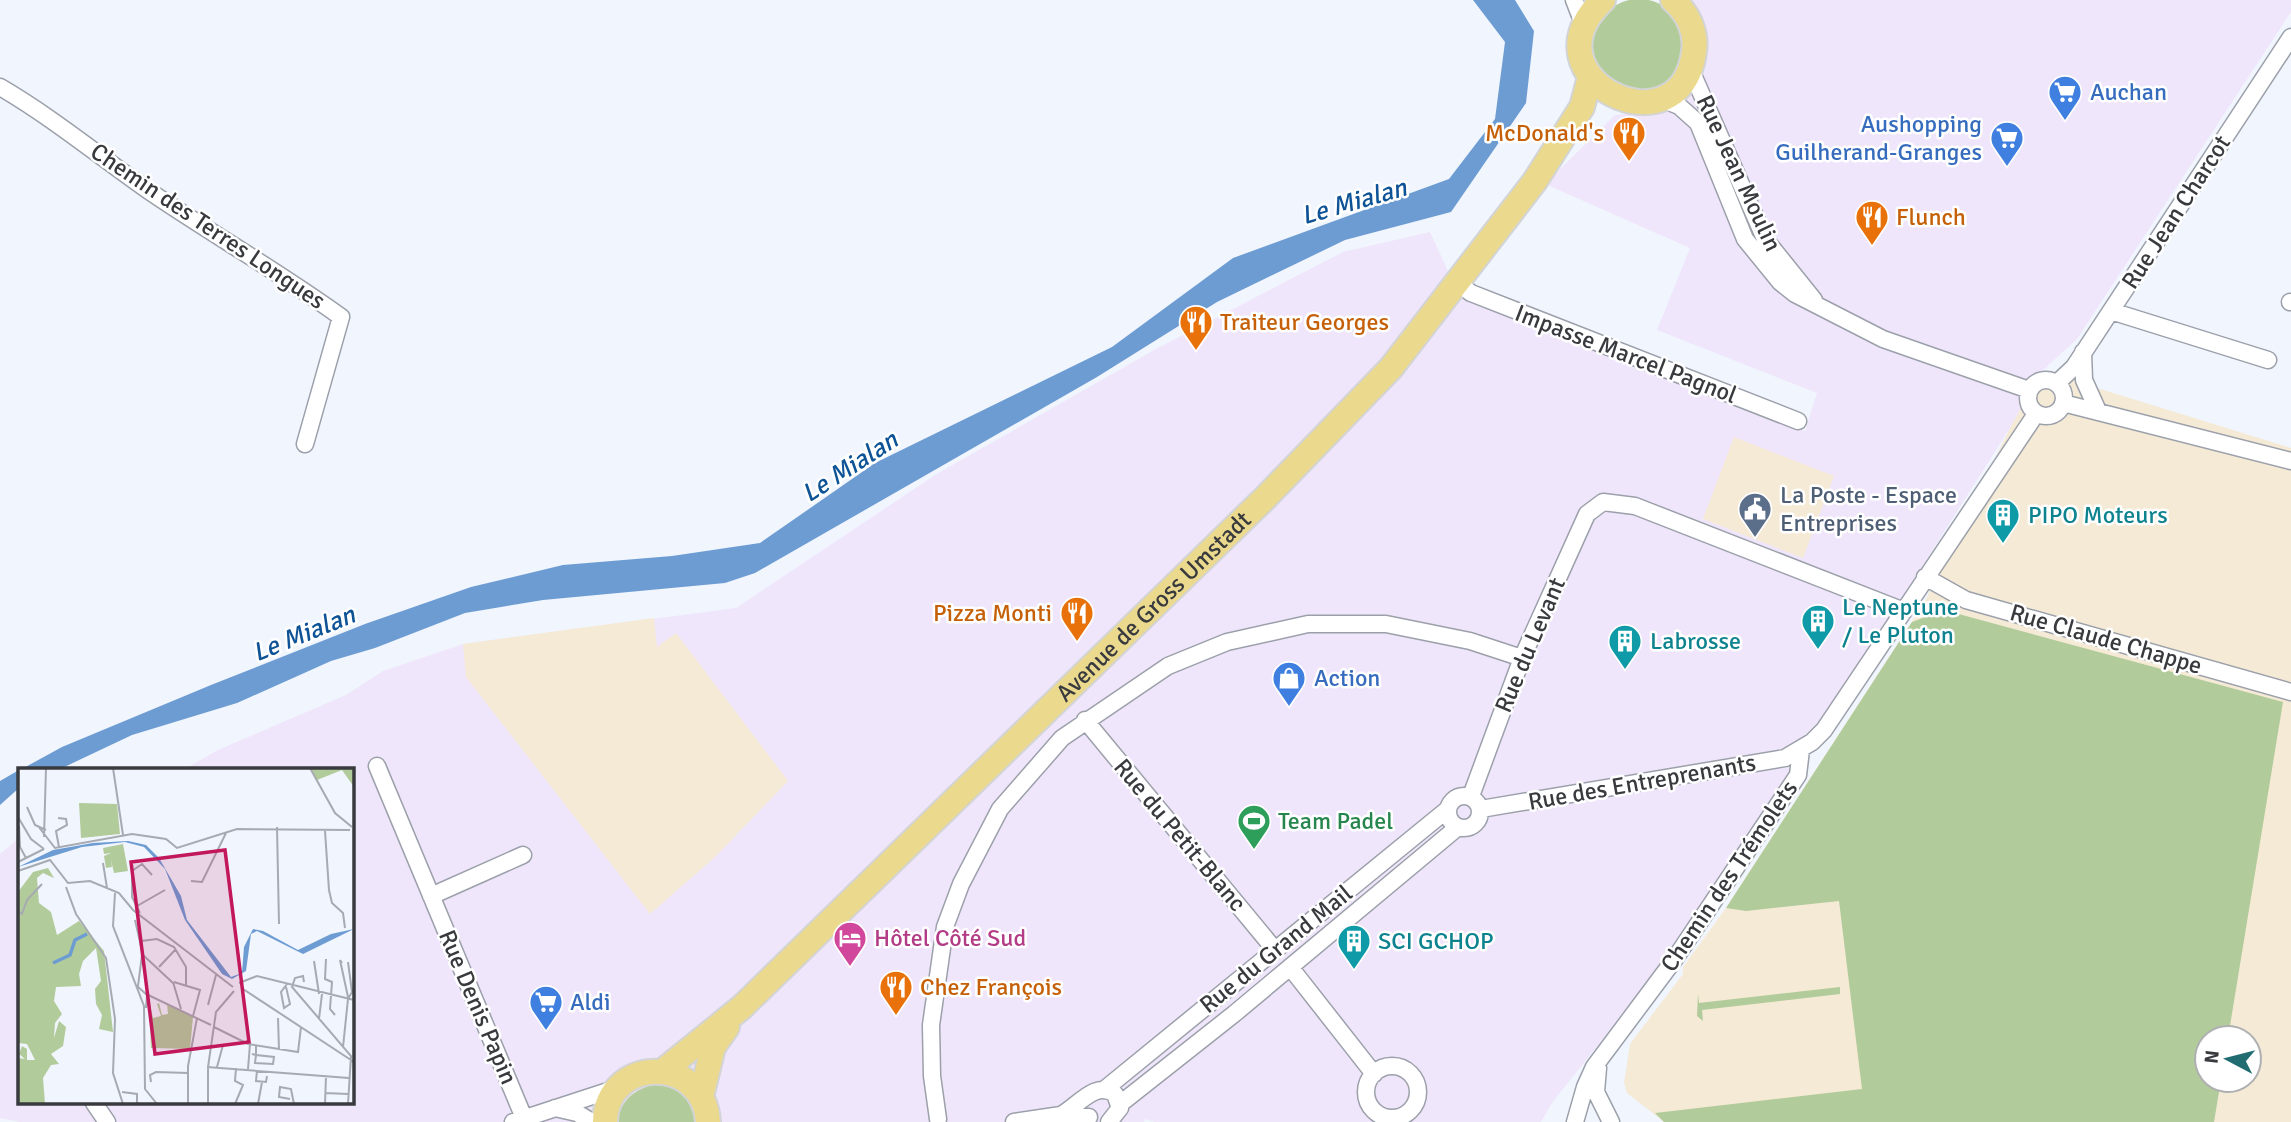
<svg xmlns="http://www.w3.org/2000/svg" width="2291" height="1122" font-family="Signika,sans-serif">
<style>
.commercial{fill:#f0e6fb}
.industrial{fill:#f5ead5;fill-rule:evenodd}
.green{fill:#b2cb9a}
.water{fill:#6d9cd3}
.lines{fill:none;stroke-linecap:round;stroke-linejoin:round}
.minor-casing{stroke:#9ba0aa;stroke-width:19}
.primary-casing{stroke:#d3d4d5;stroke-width:28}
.minor{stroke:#fff;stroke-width:16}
.primary{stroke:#ebd98e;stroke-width:24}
.labels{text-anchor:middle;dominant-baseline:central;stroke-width:5;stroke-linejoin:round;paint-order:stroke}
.shop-label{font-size:24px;fill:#366cbe;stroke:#fff;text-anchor:start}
.food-label{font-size:24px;fill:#c56008;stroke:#fff;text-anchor:start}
.street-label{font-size:24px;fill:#383a3e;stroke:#fff}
.service-label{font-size:24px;fill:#4e5e75;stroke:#fff;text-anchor:start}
.culture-label{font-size:24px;fill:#0d838f;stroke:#fff;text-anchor:start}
.leisure-label{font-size:24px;fill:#27864d;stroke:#fff;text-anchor:start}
.hotel-label{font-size:24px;fill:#b23c85;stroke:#fff;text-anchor:start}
.water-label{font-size:26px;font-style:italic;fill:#0d5396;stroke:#fff}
.inset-river{fill:none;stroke:#6d9cd3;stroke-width:3.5}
.inset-road{fill:none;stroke:#a6aab1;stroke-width:2}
.view{fill:#c2185b;fill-opacity:0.15;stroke:#c2185b;stroke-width:3.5}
.inset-edge{fill:none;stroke:#383a3e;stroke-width:3.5}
</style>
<rect width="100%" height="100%" fill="#f0f5fe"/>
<path class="commercial" d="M1687 0H2291V12L2077 339 2042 371 2010 428 1780 790 1666 959 1552 1103 1541 1122H1155L1145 1119 1144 1122H20L0 1118V854L19 838V1103H352V770H183L218 750 346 695 383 671 463 644 736 608 935 475 1156 349 1343 252 1430 232 1459 295 1647 366 1805 431 1817 393 1657 330 1690 248 1545 184 1615 115 1655 111 1701 75 1705 43Z"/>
<path class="industrial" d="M2042 371 2291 448V1122H1664L1627 1093 1624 1083 1630 1044 1683 974V967L1726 908 1924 603 2010 428ZM2207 1038H2249V1080H2207Z
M1734 437 1834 476 1803 558 1703 519Z
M654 618 657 647 676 633 788 781 715 857 650 914 466 677 463 644Z"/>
<path class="green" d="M1593 45a46 46 0 1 1 92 0a46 46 0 1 1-92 0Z
M1955 613 2283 702 2228 1038H2207V1080H2221L2214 1122H1664L1655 1113 1862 1089 1839 901 1746 911 1726 908 1912 622 1933 614Z
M1840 987V994L1702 1010 1703 1021 1697 1016 1698 994 1699 1003Z
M669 1083 689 1095 697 1122H617C622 1094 643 1084 669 1083Z"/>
<path class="water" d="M1473 0H1515L1534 31 1526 103 1451 212 1345 240 1217 302 1097 377 755 573 725 583 543 600 465 613 375 648 331 661 237 703 132 735 58 770H20L62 747 211 685 365 624 471 587 563 565 672 556 760 543 875 463 1112 347 1233 258 1449 179 1495 119 1505 42Z
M19 770V788L0 805V781Z"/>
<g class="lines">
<defs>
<path id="minor" d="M1574 0 1584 26
M1690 68 1765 239 1814 300
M0 87C53 118 99 156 149 191 212 234 279 272 341 317L305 444
M1659 98 1679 106 1698 123 1745 239 1780 282 1795 294 1883 339 2029 390
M1456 282 1471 293 1798 421
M2290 302H2291
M2111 311 2268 360
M2083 352 2084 380 2098 411
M2028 398a18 18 0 1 1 36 0a18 18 0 1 1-36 0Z
M2057 383 2074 367 2291 37
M2063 403 2291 461
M1925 577 1966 600 2291 692
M1085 720 1275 950
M377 766 524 1118
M1448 812a16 16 0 1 1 32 0a16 16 0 1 1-32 0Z
M1471 796 1522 658 1587 514 1603 502 1635 506 1904 611
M1481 809 1785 758 1812 742 1824 730 2036 414
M431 896 523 855
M1290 967 1374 1074
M1366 1092a26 26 0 1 1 52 0a26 26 0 1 1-52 0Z
M1598 1068 1596 1092 1611 1122
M1105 1089 1448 809
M94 1103 107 1122
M1120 1104 1234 1014 1458 827
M555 1108 577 1113 592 1122
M1061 1115C1078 1106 1095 1080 1115 1094L1120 1108 1109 1122
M938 1119 932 1076 931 1025 945 927 961 884 1000 809 1062 738 1168 666 1227 642 1308 624H1386L1470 641 1522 658
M513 1122 617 1088
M1014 1122 1061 1115 1089 1117
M1575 1122 1585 1087 1594 1067 1674 960 1798 775 1801 750"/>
<g id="primary">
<path d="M1603 0C1520 78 1681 156 1694 52 1697 32 1688 13 1673 0"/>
<path id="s1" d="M663 1071 742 1007 1266 497 1391 368 1535 181 1582 107 1590 77"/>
<path d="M701 1097 713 1047 727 1027"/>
<path d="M605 1122C606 1056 704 1054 708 1122"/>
</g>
</defs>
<use href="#minor" class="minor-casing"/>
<use href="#primary" class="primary-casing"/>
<use href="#minor" class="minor"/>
<use href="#primary" class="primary"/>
</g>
<defs>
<symbol id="supermarket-pin" viewBox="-11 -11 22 30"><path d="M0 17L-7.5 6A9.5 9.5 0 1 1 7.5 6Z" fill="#3f7fe0" stroke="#fff"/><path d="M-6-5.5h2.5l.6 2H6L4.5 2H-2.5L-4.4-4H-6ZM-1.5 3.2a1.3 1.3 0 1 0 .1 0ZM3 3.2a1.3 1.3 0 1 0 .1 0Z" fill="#fff"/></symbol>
<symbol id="restaurant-pin" viewBox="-11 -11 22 30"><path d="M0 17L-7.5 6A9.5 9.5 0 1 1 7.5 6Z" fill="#e8710a" stroke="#fff"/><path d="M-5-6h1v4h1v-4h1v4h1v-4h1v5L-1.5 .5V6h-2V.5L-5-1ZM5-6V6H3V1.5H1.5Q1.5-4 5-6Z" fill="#fff"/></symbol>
<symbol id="civic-pin" viewBox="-11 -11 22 30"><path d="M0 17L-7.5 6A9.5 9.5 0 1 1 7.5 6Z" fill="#5c6f8a" stroke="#fff"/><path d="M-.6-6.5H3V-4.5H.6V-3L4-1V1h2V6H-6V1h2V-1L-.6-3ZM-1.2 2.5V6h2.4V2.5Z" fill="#fff"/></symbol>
<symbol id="building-pin" viewBox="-11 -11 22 30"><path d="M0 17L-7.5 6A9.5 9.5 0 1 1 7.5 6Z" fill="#0f9aa8" stroke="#fff"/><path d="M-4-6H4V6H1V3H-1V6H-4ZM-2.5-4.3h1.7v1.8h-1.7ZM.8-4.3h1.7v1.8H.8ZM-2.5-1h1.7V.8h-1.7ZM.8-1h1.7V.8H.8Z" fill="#fff"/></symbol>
<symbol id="shop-pin" viewBox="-11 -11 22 30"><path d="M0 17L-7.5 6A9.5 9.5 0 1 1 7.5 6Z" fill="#3f7fe0" stroke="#fff"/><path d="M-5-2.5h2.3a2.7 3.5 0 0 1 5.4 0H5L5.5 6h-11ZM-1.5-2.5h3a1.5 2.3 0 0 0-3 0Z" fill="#fff"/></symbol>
<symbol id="stadium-pin" viewBox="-11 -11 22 30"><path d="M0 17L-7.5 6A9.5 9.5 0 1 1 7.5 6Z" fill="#2e9e5b" stroke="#fff"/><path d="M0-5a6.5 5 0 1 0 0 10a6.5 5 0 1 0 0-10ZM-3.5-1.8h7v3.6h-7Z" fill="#fff"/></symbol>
<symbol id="hotel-pin" viewBox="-11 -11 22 30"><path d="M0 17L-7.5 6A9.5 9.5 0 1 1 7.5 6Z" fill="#d1479c" stroke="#fff"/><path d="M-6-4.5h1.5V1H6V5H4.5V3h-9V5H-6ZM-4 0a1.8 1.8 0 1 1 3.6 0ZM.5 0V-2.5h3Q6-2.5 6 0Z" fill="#fff"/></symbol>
</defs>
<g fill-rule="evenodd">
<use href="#supermarket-pin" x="2046" y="73" width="38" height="52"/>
<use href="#restaurant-pin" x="1610" y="114" width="38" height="52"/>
<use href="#supermarket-pin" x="1988" y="119" width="38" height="52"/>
<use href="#restaurant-pin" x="1853" y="198" width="38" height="52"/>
<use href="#restaurant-pin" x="1177" y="303" width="38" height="52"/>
<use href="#civic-pin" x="1736" y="490" width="38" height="52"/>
<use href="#building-pin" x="1984" y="496" width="38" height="52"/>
<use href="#restaurant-pin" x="1058" y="594" width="38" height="52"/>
<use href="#building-pin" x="1799" y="602" width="38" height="52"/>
<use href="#building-pin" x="1606" y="622" width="38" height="52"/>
<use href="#shop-pin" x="1270" y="659" width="38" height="52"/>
<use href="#stadium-pin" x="1235" y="802" width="38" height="52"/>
<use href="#hotel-pin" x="831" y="919" width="38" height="52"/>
<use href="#building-pin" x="1335" y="922" width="38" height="52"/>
<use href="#restaurant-pin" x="877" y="968" width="38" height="52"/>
<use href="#supermarket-pin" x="527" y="983" width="38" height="52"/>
</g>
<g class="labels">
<g class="shop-label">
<text x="2090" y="92">Auchan</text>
<text x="1982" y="124" text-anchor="end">Aushopping<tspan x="1982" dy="28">Guilherand-Granges</tspan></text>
<text x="1314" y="678">Action</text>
<text x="570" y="1002">Aldi</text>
</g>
<g class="food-label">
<text x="1604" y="133" text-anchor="end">McDonald's</text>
<text x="1896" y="217">Flunch</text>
<text x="1220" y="322">Traiteur Georges</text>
<text x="1052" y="613" text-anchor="end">Pizza Monti</text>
<text x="920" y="987">Chez François</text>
</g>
<g class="street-label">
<text transform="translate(1739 173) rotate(65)">Rue Jean Moulin</text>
<text transform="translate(2176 212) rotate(-57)">Rue Jean Charcot</text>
<text transform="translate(208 226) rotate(34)">Chemin des Terres Longues</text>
<text transform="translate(1626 354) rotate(21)">Impasse Marcel Pagnol</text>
<text stroke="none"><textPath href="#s1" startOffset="676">Avenue de Gross Umstadt</textPath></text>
<text transform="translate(2106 639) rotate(16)">Rue Claude Chappe</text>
<text transform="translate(1530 645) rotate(-67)">Rue du Levant</text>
<text transform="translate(1642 782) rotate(-10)">Rue des Entreprenants</text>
<text transform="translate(1180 835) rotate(50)">Rue du Petit-Blanc</text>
<text transform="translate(1729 876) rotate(-56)">Chemin des Trémolets</text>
<text transform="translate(1276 949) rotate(-39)">Rue du Grand Mail</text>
<text transform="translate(478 1007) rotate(67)">Rue Denis Papin</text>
</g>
<g class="service-label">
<text x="1780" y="495">La Poste - Espace<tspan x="1780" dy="28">Entreprises</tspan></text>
</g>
<g class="culture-label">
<text x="2028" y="515">PIPO Moteurs</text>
<text x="1842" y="607">Le Neptune<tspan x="1842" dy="28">/ Le Pluton</tspan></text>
<text x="1650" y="641">Labrosse</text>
<text x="1378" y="941">SCI GCHOP</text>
</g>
<g class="leisure-label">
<text x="1278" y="821">Team Padel</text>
</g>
<g class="hotel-label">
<text x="874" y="938">Hôtel Côté Sud</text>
</g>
<g class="water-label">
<text transform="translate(1354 202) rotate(-16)">Le Mialan</text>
<text transform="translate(850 467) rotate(-33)">Le Mialan</text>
<text transform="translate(304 634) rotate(-22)">Le Mialan</text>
</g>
</g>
<g transform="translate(18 768)">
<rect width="336" height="336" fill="#f0f5fe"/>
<path d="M293 0H336V19L324 2 299 12ZM61 35 99 36 102 66 63 70ZM105 76 110 103 96 105 93 92 94 99 88 100 86 88 93 85 86 86 85 80ZM30 100 36 110 25 105 19 110 21 135 33 144 39 167 61 153 86 183 95 264 81 261 84 247 78 236 77 221 83 213 78 180 65 193 61 206 63 218 38 219 36 233 44 246 37 255 36 270 41 253 48 259 45 278 33 286 41 296 33 297 25 310 27 336H0V290L7 291 1 286 4 278 9 281V292H17L9 276 0 275V124L15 104ZM131 233 135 250 143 248 139 236 141 235 144 247 150 246 149 236 175 249 172 281 133 280Z" fill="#b2cb9a"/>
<path d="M110 73 128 77 141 90 163 128 169 152 213 209 224 205 226 179 235 161 245 163 280 182 313 166 336 161 285 186 239 163 233 166 228 203 214 211 204 206 167 152 147 101 126 79 107 74 64 79 0 99 35 82 75 75Z" fill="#6d9cd3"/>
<path class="inset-river" d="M35 195 52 187 57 172 69 166"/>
<path class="inset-road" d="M95 0 105 67M292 0 317 45 334 59M9 39 17 57 28 62M0 49 13 71 26 81M40 50 48 51 49 57 38 63 41 79M1 58 2 79 8 90M20 58 37 80 114 66 148 71 159 80 219 61 332 62M259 59 261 156M307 63 311 122 314 135 325 145 327 160M26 69 28 0M0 94 26 81M85 95 89 120M0 103 32 92 50 115 72 113 101 125 115 142 215 219M173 113 184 114 208 65M48 119 58 146 88 190 97 251 95 305 105 336M97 125 95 158 126 238 127 321 139 336M119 138 147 122M0 143 4 146 9 132 24 116M122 145 114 129V103L124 96 134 107M117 152 125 187 155 215M123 173 139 171 156 179 168 199V217M308 191 307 211 314 214 312 241 317 247M296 193 301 226M324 195 322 192 330 229M141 199 158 181M155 214 163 241M156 214 182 222 175 248M286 214 285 208 277 210 274 219 333 288 330 336M221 215 239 208 336 232M119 218 129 227 128 240M120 218 124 187M268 219 272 236 266 240 263 224 269 216M225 221 336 294M128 226 193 257M330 231 334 224 330 194M190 237 198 207M260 250 261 282M301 251 304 226M196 259 230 276 280 284 283 259M325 279 330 231M234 286 238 287 256 289 255 296 237 295 238 287V278M189 299 331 310M199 299 205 277M230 301 232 276M239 302 238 313 248 314 249 308M133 314 132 307 138 304 170 305M104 324 119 326V336M307 325 330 326M272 331 261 329 262 319 273 321 276 336M170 336V298L179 250M190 336V299L198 244 216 223M217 336 225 317 217 313 218 300M240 336 244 314M307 336 308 308"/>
<path class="view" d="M207 82 231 274 137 286 113 94Z"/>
<rect width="336" height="336" class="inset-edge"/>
</g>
<g transform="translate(2228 1059) rotate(277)"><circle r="33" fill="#ffffff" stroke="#afb0b2" stroke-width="2"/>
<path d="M0-5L12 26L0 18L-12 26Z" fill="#206c70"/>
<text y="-10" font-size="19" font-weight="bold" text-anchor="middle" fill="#383a3e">N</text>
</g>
</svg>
